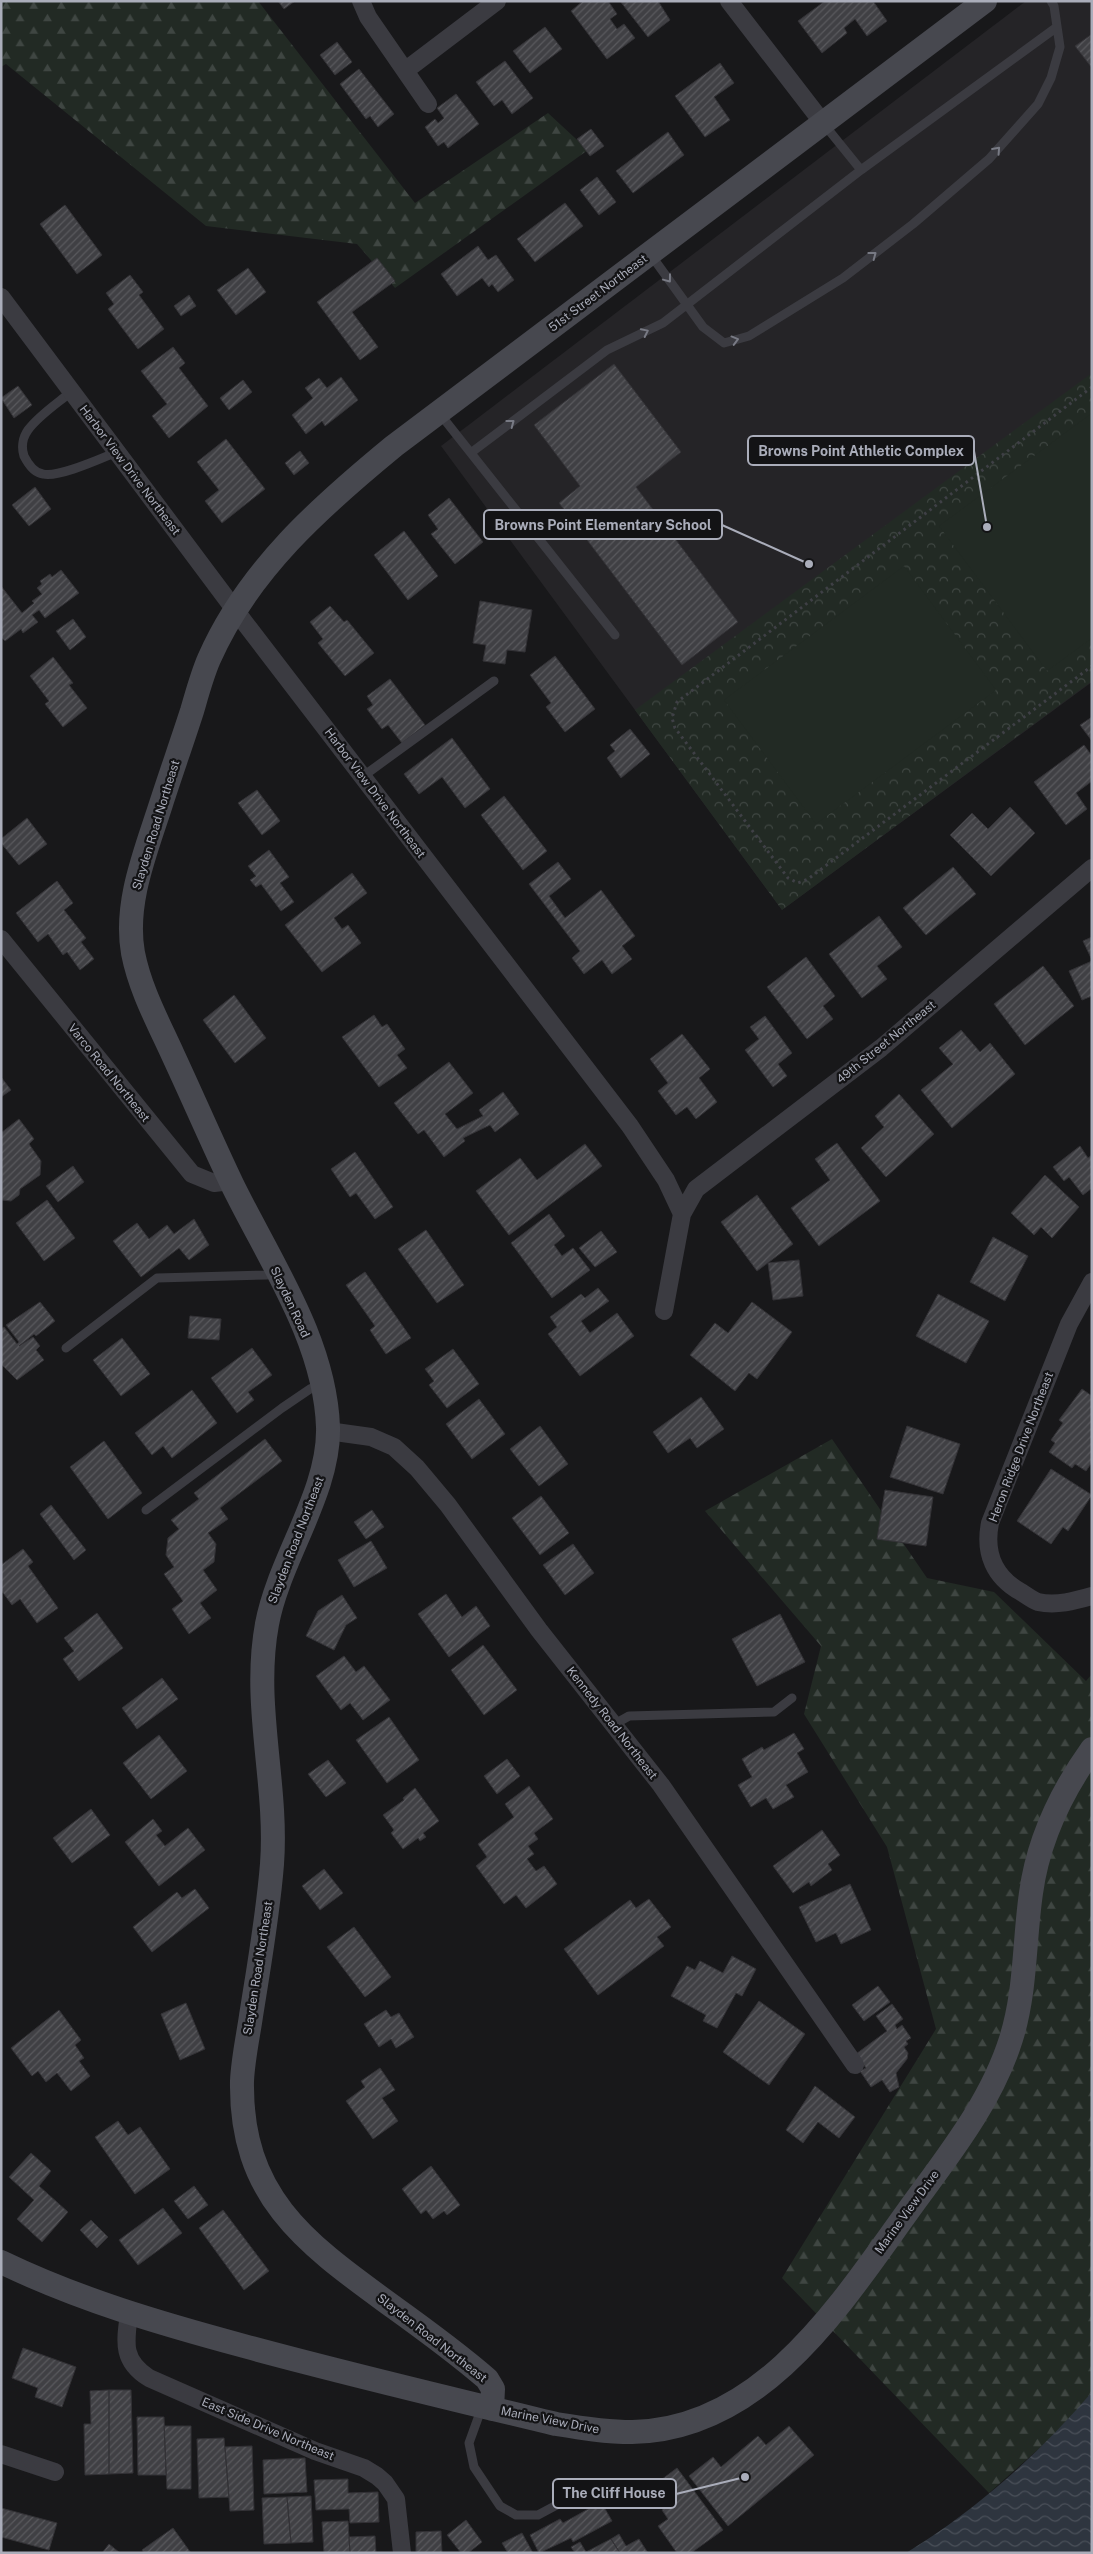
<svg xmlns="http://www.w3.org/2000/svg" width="1093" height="2554" font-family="'Public Sans',sans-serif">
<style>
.built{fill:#252427}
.forest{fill:url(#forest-firs)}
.park{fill:url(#park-crowns)}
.pitch{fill:#222a24}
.water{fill:url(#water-waves)}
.building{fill:url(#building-hatch);stroke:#333236}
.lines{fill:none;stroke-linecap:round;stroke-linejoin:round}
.path{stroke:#3f4046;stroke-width:3;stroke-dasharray:2.5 4;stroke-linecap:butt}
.lane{stroke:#3b3b41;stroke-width:9}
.street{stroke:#3b3b41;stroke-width:18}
.secondary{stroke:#47484f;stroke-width:24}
.oneway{stroke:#787a84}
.labels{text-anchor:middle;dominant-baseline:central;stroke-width:4.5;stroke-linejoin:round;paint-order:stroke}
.street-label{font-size:12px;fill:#aaadba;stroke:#131315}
.leader{fill:none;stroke:#aaadba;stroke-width:2}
.callout-dot{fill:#aaadba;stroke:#131315;stroke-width:2}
.callout{fill:#131315;stroke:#aaadba;stroke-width:2}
.callout-label{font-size:14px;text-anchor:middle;font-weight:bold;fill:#aaadba}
</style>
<defs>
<pattern id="forest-firs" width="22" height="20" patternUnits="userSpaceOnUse" patternTransform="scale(1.25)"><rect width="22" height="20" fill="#222a24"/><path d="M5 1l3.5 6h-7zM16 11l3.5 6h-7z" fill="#3f4642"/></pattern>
<pattern id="park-crowns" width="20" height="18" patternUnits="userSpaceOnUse" patternTransform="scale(1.25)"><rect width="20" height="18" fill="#222a24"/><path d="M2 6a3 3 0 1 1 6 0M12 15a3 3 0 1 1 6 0" fill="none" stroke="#3f4642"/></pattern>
<pattern id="water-waves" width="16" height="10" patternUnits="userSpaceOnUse" patternTransform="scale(1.25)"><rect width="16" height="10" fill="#2e353f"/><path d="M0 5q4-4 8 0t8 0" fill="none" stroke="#4a5059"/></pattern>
<pattern id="building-hatch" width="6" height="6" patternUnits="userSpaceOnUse" patternTransform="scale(1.25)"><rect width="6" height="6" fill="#404044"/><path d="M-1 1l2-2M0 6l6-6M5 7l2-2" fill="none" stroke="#59595d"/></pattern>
</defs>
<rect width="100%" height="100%" fill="#18181a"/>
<path class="built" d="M1026 1H1092V682L782 910 441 446Z"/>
<path class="forest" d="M1 1H258L415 203 548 113 588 150 395 288 357 244 206 226 6 64 1 67Z
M832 1439 927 1578 994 1592 1086 1681 1092 1674V2392L1060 2430 989 2493 782 2278 936 2029 887 1847 804 1714 821 1646 705 1511Z"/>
<path class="park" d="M1092 373V681L782 910 635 710Z"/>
<path class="pitch" d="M1092 413V638L1047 671 939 526Z
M904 566 996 690 816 824 724 700Z"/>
<path class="water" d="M1092 2392V2553H906C976 2510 1039 2454 1092 2392Z"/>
<path class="building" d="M278 1H295L284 9Z
M583 1H608L617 14 610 19 617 29 624 24 635 38 607 59 571 11Z
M620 1H658L670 20 648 37Z
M825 1H873L887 21 867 36 855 19 844 28 847 33 822 53 798 21Z
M545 27 562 49 530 73 513 51Z
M1092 34V68L1075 46Z
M337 42 352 62 335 75 320 55Z
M505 61 533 98 512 114 502 100 494 106 476 82Z
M720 63 734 83 714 97 730 120 705 137 675 96Z
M359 69 394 114 378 127 370 116 366 119 340 84Z
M456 94 479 124 448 148 444 142 438 146 425 127 435 119 438 123 444 118 437 108Z
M591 129 604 146 590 156 577 139Z
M668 132 684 155 633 193 616 171Z
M597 177 616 202 599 215 580 190Z
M565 203 583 226 535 262 517 239Z
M65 205 102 255 77 274 40 224Z
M478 246 488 260 496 255 514 280 498 292 492 284 489 287 482 278 457 296 441 274Z
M377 258 395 281 352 312 378 347 360 360 317 302Z
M248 268 266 292 236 315 217 290Z
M130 275 143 292 139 295 164 329 138 349 108 309 114 304 106 293Z
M189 295 196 306 181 316 174 306Z
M173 347 185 363 179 368 208 406 169 438 152 416 167 404 141 371Z
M614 364 681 452 636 487 738 622 682 665 559 503 580 486 534 425Z
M341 377 358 400 325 426 322 421 306 434 292 415 313 398 305 388 319 378 327 388Z
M243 380 252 392 229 410 220 398Z
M18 386 32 405 14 418 1 398Z
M226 439 265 489 222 523 205 501 219 490 197 462Z
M300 451 309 463 294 475 285 463Z
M35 487 51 509 29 526 12 505Z
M449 498 483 542 455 564 431 534 438 529 428 515Z
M404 531 438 576 408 600 374 555Z
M61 570 79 593 45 618 39 610 32 615 38 622 23 633 21 629 5 641 1 637V586L22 613 34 603 32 601 42 594 37 588 42 584 40 581 50 574 52 577Z
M480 601 532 610 525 652 507 650 505 664 483 661 486 645 473 643Z
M330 606 344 622 347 620 374 653 345 676 318 643 323 639 310 622Z
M73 619 86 637 70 650 56 631Z
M555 656 595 709 565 732 546 707 551 703 530 675Z
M53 657 73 683 69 685 87 708 63 727 45 704 49 701 30 676Z
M390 679 425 725 402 743 388 725 382 729 367 709 373 705 367 696Z
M1092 717V741L1080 725Z
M630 729 650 754 621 778 607 758 615 751 610 745Z
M452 738 490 789 465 808 442 777 419 794 404 774Z
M1084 745 1092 756V781L1076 793 1087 809 1066 825 1034 782Z
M257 790 280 821 262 835 238 803Z
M504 796 547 851 523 870 481 815Z
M1010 807 1035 833 991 876 950 835 972 813 988 829Z
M27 818 47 844 19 865 1 843V839Z
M269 850 289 877 280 883 294 902 281 911 261 884 256 887 250 880 256 876 248 866Z
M558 862 571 879 549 896 565 918 601 890 635 936 622 946 632 959 612 974 602 960 584 974 572 958 580 951 529 884Z
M953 867 976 894 926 935 903 908Z
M352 873 367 893 334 918 342 929 348 925 361 943 322 972 285 925Z
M57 881 73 903 64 910 86 938 81 942 94 959 80 970 67 952 63 955 48 934 38 942 16 913Z
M879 916 902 947 877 966 887 979 862 998 829 954Z
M1092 937V960L1083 941Z
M806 957 835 996 823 1006 833 1019 807 1039 767 987Z
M1092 961V996L1082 1000 1069 971Z
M1043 966 1074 1006 1025 1045 994 1004Z
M234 995 266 1038 235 1063 203 1020Z
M374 1015 382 1027 387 1024 405 1049 397 1055 407 1068 379 1087 342 1037Z
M765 1016 792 1053 778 1064 787 1076 773 1087 745 1050 759 1039 750 1027Z
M961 1030 980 1052 990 1043 1015 1074 952 1128 921 1090 953 1064 939 1048Z
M682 1034 710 1069 699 1078 717 1102 696 1119 687 1107 676 1115 658 1091 668 1083 650 1059Z
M449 1062 473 1093 445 1114 457 1129 483 1116 479 1110 503 1092 519 1114 495 1132 490 1125 463 1138 465 1141 444 1157 424 1130 418 1134 394 1103Z
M1 1077 11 1090 1 1097Z
M899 1094 934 1134 886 1177 861 1148 884 1127 875 1116Z
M19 1119 34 1139 29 1144 41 1161 40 1175 20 1189 19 1195 11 1201 2 1200 1 1133Z
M837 1143 880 1201 819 1246 791 1208 830 1180 815 1159Z
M585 1144 602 1166 509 1235 476 1191 520 1158 537 1180Z
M1080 1146 1088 1158 1092 1155V1188L1083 1195 1069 1177 1064 1181 1053 1167Z
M355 1152 393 1207 375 1219 356 1193 350 1197 331 1169Z
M73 1166 84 1182 58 1202 46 1186Z
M1045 1175 1079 1207 1052 1238 1041 1227 1034 1235 1011 1213Z
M757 1195 793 1244 757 1271 721 1222Z
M47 1200 75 1238 44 1261 16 1223Z
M549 1214 565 1236 554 1245 562 1256 573 1248 590 1270 552 1298 511 1243Z
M194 1219 209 1245 189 1260 179 1248 141 1277 113 1241 137 1223 149 1239 167 1225 174 1234Z
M426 1230 464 1285 437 1303 398 1249Z
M601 1231 617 1252 595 1267 579 1248Z
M993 1237 1028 1256 1005 1301 970 1282Z
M799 1260 803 1296 773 1300 768 1263Z
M365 1272 411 1338 386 1354 370 1330 375 1326 346 1285Z
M598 1288 609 1301 581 1321 590 1333 617 1313 634 1336 580 1376 548 1334 557 1327 550 1317 581 1294 585 1298Z
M938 1294 989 1321 966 1363 916 1336Z
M40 1302 55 1321 36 1336 34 1334 19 1346 33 1337 40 1346 36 1350 44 1360 17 1380 1 1364V1329L4 1327 17 1344 19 1342 6 1325Z
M752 1302 792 1332 757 1379 749 1373 735 1391 690 1355 715 1323 728 1333Z
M190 1316 221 1319 219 1340 188 1338Z
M122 1338 150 1374 121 1396 93 1360Z
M252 1348 272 1375 248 1392 254 1400 237 1413 211 1378Z
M453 1349 479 1384 447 1408 429 1385 434 1381 425 1369Z
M1082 1389 1092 1396V1462L1086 1471 1075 1464 1072 1468 1049 1452 1055 1443 1051 1440 1063 1423 1059 1420Z
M192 1390 217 1423 172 1458 163 1446 152 1455 135 1433Z
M701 1397 724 1429 697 1448 690 1438 668 1453 653 1432Z
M479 1399 505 1434 472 1459 446 1424Z
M540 1426 568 1464 539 1486 510 1449Z
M907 1426 960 1444 943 1494 890 1477Z
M265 1439 282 1461 220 1508 228 1519 208 1533 216 1544 214 1562 203 1570 217 1590 200 1603 211 1618 189 1634 172 1609 183 1601 164 1574 174 1567 166 1555 168 1538 179 1529 171 1520 199 1499 194 1493Z
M104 1441 142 1493 108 1519 70 1467Z
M1051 1469 1092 1495 1068 1531 1063 1527 1051 1544 1017 1521Z
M885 1490 933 1497 926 1546 877 1539Z
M541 1496 569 1533 540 1555 512 1518Z
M51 1505 86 1550 74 1560 40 1514Z
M372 1510 384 1527 366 1539 354 1522Z
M371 1541 387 1568 354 1587 338 1560Z
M573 1544 594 1573 565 1595 543 1565Z
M23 1549 33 1562 28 1566 58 1608 37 1623 20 1599 12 1605 1 1590V1565Z
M446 1594 462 1617 476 1606 490 1626 449 1657 418 1614Z
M342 1595 357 1618 346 1625 334 1650 306 1636 318 1611Z
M97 1613 123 1648 79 1681 63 1659 74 1651 64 1638Z
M780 1614 805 1662 757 1686 732 1639Z
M483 1645 517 1690 484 1715 451 1670Z
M344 1656 356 1672 364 1666 390 1700 363 1720 350 1703 341 1710 316 1676Z
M162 1678 178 1699 137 1729 122 1708Z
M389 1717 419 1760 387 1783 356 1740Z
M794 1733 804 1749 797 1753 808 1772 786 1785 794 1797 773 1809 766 1798 751 1807 738 1785 752 1777 742 1759 762 1747 764 1750Z
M159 1735 187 1771 151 1799 123 1763Z
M507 1759 520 1776 497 1794 484 1776Z
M328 1760 346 1783 326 1797 308 1774Z
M529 1786 553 1819 534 1833 538 1839 528 1846 534 1854 527 1859 536 1871 544 1866 557 1884 526 1908 516 1895 504 1904 476 1866 487 1857 478 1844 514 1817 505 1804Z
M415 1788 439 1821 423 1833 426 1837 420 1841 418 1838 403 1849 391 1833 394 1830 383 1815 404 1800 403 1798Z
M91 1809 110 1835 72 1863 53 1838Z
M153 1819 162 1831 156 1835 165 1846 188 1828 205 1850 159 1886 125 1842Z
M822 1830 840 1855 828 1864 832 1870 811 1886 809 1882 793 1893 773 1866Z
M324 1869 343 1893 320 1910 302 1886Z
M850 1884 871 1930 841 1944 836 1933 816 1942 799 1907Z
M195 1889 209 1908 152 1952 133 1927 177 1892 182 1898Z
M649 1899 671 1927 657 1937 664 1946 598 1995 564 1949 630 1900 636 1908Z
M354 1927 391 1977 365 1997 327 1947Z
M732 1956 756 1969 742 1996 736 1993 717 2028 703 2021 706 2015 671 1996 687 1966 695 1970 700 1961 723 1973Z
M878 1986 890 2002 864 2021 852 2005Z
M759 2001 805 2034 769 2085 723 2052Z
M186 2003 205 2049 180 2060 161 2014Z
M892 2004 903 2019 895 2025 897 2029 902 2025 911 2038 906 2041 908 2044 904 2047 908 2053 907 2059 896 2073 899 2087 890 2092 882 2080 871 2087 860 2071 866 2068 856 2054 887 2031 876 2016Z
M59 2010 81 2040 75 2045 84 2058 79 2061 90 2076 71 2091 57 2073 46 2082 38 2071 32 2076 11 2048Z
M386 2010 391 2017 399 2013 414 2037 396 2048 391 2039 379 2047 364 2024Z
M380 2068 395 2090 382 2098 398 2121 373 2139 346 2101 365 2087 361 2081Z
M815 2086 855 2117 839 2138 818 2122 803 2143 786 2130Z
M118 2121 128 2135 140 2127 170 2169 135 2194 95 2137Z
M31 2153 51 2171 39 2186 68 2212 42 2242 17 2219 34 2200 9 2177Z
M431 2166 460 2205 447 2215 444 2211 433 2219 426 2210 421 2214 402 2189Z
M194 2186 208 2205 188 2219 174 2201Z
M163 2208 182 2233 138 2265 119 2240Z
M223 2210 269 2271 244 2290 199 2228Z
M91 2220 108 2237 97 2248 80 2230Z
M23 2348 76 2367 62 2407 35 2397 38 2388 12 2378Z
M109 2390H131L133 2473 109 2474Z
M109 2390V2474L85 2475 84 2424H91L90 2391Z
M137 2417H164L166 2475H138Z
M164 2426H191V2489H167Z
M789 2426 814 2455 728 2526 689 2476 713 2457 721 2467 758 2436 766 2445Z
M224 2438 229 2497 199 2498 197 2439Z
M252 2446 254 2510 230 2511 225 2447Z
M305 2458 307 2492 264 2494 263 2460Z
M677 2468 723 2530 691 2553H677L658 2526 668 2519 662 2510 672 2503 657 2483Z
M348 2479V2493L378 2492 379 2522 350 2523 349 2509 316 2510 314 2480Z
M311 2496 313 2542 291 2543 287 2497Z
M287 2497 291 2543 264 2544 262 2498Z
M601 2502 612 2521 573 2542 571 2538 539 2553 530 2535 560 2519 563 2523Z
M1 2508 57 2523 49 2550 1 2537Z
M466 2520 482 2542 468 2553H461L447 2535Z
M348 2521 350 2553H324L322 2522Z
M173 2528 191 2553H144L142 2550Z
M441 2531 442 2553H416V2532Z
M522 2533 533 2553H508L502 2543Z
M619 2534 626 2546 639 2539 648 2553H620L611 2539Z
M375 2536 376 2553H350L349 2537Z
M611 2539 620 2553H575L571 2547 580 2542 586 2552Z
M109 2544 120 2553H102Z"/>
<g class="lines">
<path class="path" d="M1092 387 677 702 672 718 675 728 788 878 798 883 808 879 1092 666"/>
<path class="lane" d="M823 123 861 170
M651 255 703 327 724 343 749 336 843 278 913 224 989 159 1038 104 1051 78 1060 47 1054 6 1051 1
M72 391C58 403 39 415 28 430 23 437 21 447 24 456 28 464 35 473 43 474 59 478 102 458 117 452
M440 414 615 635
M472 452 607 350 663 323 861 170 1057 27
M362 777 494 681
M66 1348 157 1278 267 1275 275 1271
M146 1510 282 1408 310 1389 322 1384
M613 1725 629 1716 774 1712 792 1698
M482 2407 469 2443 474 2467 500 2506 516 2515H538L566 2500"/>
<path class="street" d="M361 1 368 17 428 104
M729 1 823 123
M406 70 497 1
M1 297 235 610 630 1126 666 1180 682 1214 664 1311
M1 939 192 1174 214 1183 231 1181
M682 1214 696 1189 881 1048 1092 868
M1092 1282 1069 1324 990 1523C984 1553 994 1577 1021 1592 1026 1595 1032 1600 1038 1602 1056 1606 1075 1601 1092 1596
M328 1431 371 1437 394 1447 417 1468 448 1505 539 1630 661 1785 855 2065
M129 2314C125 2343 122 2361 149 2378L315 2451 364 2468 377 2476 385 2483 396 2499 402 2553
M1 2454 55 2472"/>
<path class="secondary" d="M1 2262C80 2300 159 2323 244 2346 347 2374 452 2399 556 2424 581 2428 606 2432 632 2432 762 2430 841 2304 908 2211 947 2157 991 2103 1011 2039 1026 1992 1024 1941 1031 1893 1038 1841 1062 1791 1092 1749
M492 2409 493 2389 487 2379C457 2353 424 2329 392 2306 307 2244 240 2198 242 2081 243 2059 248 2037 251 2016 259 1965 268 1915 272 1864 278 1784 252 1705 267 1624 279 1559 330 1492 328 1427 325 1340 269 1260 232 1184 212 1142 193 1098 173 1055 158 1022 140 989 133 953 124 903 146 851 161 804 171 773 182 742 192 711 197 694 202 675 209 659 248 570 321 506 394 446L985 1"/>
</g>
<defs><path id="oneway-chevron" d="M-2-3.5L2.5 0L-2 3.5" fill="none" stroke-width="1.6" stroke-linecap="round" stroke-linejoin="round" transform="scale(1.25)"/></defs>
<g class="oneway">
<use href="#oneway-chevron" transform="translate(997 150) rotate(-48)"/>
<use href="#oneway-chevron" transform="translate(873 255) rotate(-37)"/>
<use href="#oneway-chevron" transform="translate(668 279) rotate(53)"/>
<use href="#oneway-chevron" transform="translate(645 332) rotate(-26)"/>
<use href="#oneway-chevron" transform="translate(735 340) rotate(-15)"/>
<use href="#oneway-chevron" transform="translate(511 423) rotate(-37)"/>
</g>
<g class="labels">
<g class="street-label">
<text transform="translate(598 293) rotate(-37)">51st Street Northeast</text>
<text transform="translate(130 470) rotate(53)">Harbor View Drive Northeast</text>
<text transform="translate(375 793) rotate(53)">Harbor View Drive Northeast</text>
<text transform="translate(156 825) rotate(-73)">Slayden Road Northeast</text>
<text transform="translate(886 1042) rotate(-39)">49th Street Northeast</text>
<text transform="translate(109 1073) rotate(51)">Varco Road Northeast</text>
<text transform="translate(290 1302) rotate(65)">Slayden Road</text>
<text transform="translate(1021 1447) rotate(-69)">Heron Ridge Drive Northeast</text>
<text transform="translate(296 1540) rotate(-69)">Slayden Road Northeast</text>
<text transform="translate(612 1723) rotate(52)">Kennedy Road Northeast</text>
<text transform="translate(258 1968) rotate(-81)">Slayden Road Northeast</text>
<text transform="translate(907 2212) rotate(-54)">Marine View Drive</text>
<text transform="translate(432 2338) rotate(38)">Slayden Road Northeast</text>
<text transform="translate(550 2420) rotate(11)">Marine View Drive</text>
<text transform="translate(268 2429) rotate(23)">East Side Drive Northeast</text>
</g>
</g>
<path class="leader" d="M987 527L974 451M809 564L722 525M745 2477L676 2494"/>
<g class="callout-dot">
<circle cx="987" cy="527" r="5"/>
<circle cx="809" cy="564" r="5"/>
<circle cx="745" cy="2477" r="5"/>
</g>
<g class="callout">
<rect x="748" y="436" width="226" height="29" rx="5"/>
<rect x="484" y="510" width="238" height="29" rx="5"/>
<rect x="553" y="2479" width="123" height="29" rx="5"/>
</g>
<g class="callout-label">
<text x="861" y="456">Browns Point Athletic Complex</text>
<text x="603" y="530">Browns Point Elementary School</text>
<text x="614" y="2498">The Cliff House</text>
</g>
<rect width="1093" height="2554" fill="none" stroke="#aaadba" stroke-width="5"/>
</svg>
